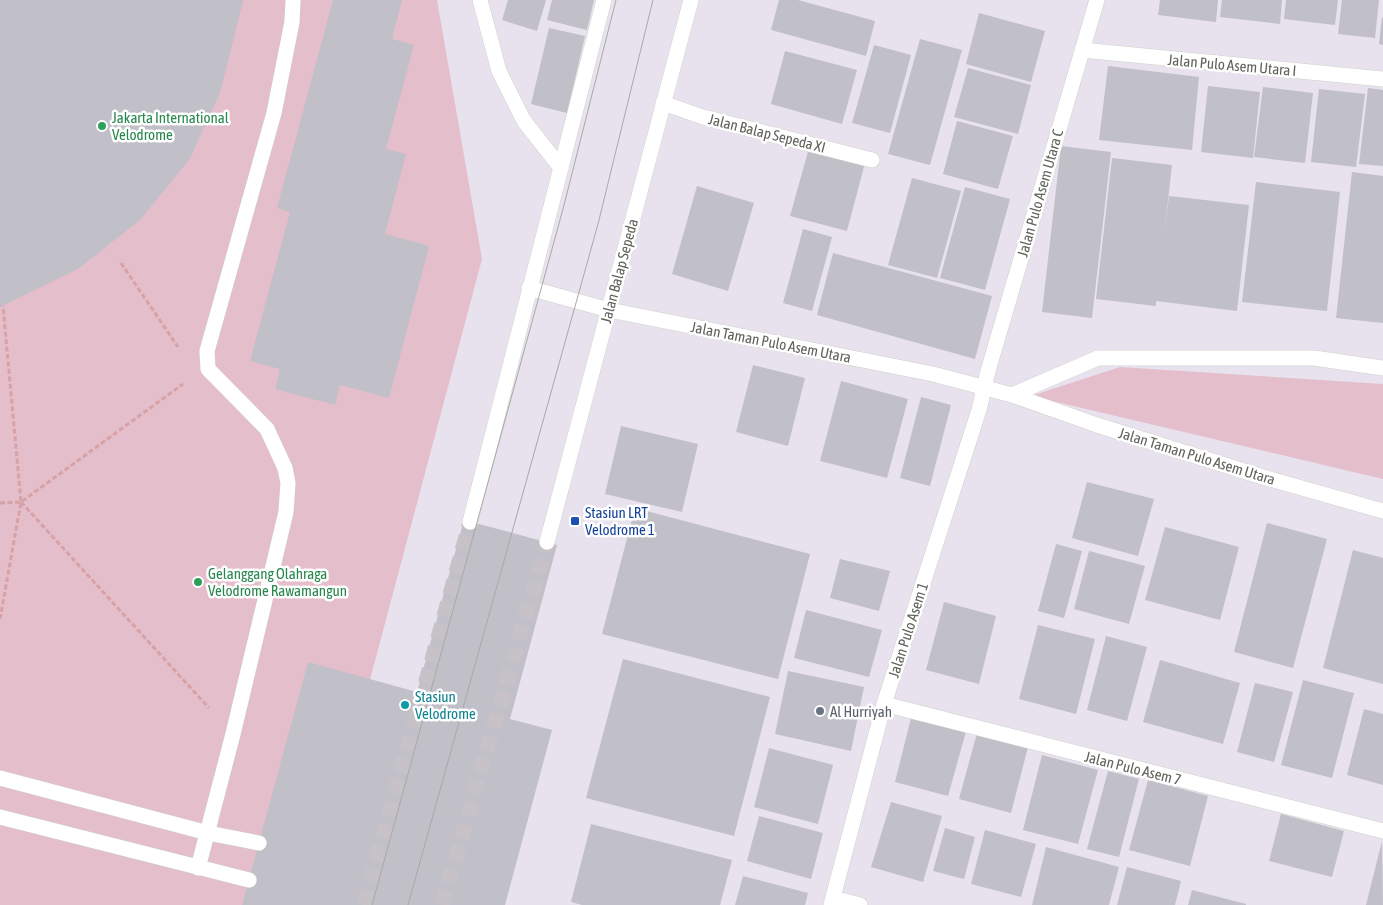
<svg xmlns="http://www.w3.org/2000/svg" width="1383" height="905" font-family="'Asap Condensed',sans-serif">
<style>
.green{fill:#e4becb}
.building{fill:#c1bfc8}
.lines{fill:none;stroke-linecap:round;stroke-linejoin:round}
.secondary-tunnel{stroke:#c6c2c8;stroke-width:15;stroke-dasharray:15 8;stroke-linecap:butt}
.lane-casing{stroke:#cfd1ca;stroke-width:16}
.street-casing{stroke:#cfd1ca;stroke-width:16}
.secondary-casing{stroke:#d3d5cc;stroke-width:16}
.path{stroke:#d6a2a6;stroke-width:3;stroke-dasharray:5 2.5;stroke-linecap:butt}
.lane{stroke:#fff;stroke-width:15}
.street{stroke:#fff;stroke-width:15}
.secondary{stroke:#fff;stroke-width:15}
.tram{stroke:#a8a9a6;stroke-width:1}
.leisure-dot{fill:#2e9e5b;stroke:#fff;stroke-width:2}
.transit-dot{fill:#1a4fb4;stroke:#fff;stroke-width:2}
.culture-dot{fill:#0f9aa8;stroke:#fff;stroke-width:2}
.worship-dot{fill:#6b7280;stroke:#fff;stroke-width:2}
.labels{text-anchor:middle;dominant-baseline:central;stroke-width:5;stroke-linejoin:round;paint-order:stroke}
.street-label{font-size:15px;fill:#61625a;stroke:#fff}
.leisure-label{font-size:15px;fill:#27864d;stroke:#fff;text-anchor:start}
.transit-label{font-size:15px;fill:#164399;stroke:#fff;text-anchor:start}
.culture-label{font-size:15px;fill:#0d838f;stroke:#fff;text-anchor:start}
.worship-label{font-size:15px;fill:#5b616d;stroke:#fff;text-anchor:start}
</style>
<rect width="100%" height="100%" fill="#e7e2ed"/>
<path class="green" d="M0 0H437L482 259 310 905H0Z
M1120 367 1383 384V479L1031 396Z"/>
<path class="building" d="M0 0H243V1L220 93 189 160 140 220 78 269 0 307Z
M333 0H402L392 39 414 45 386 149 406 154 385 234 429 246 389 398 340 385 335 405 275 389 280 369 250 361 290 212 277 208Z
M508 0H546L537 31 502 20Z
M552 0H594L587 30 547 20Z
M779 0H798L875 21 866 56 771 30Z
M1160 0H1218L1216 22 1158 15Z
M1222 0H1282L1280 24 1220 17Z
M1286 0H1338L1335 25 1284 19Z
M1342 0H1379L1375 38 1338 34Z
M979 13 1045 31 1031 82 966 64Z
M1382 17 1383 18V45L1379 44Z
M549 28 585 36 567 113 531 104Z
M920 39 962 50 930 165 888 154Z
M874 45 911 55 890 133 852 123Z
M785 51 857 70 842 124 771 104Z
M1108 66 1199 77 1192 150 1099 140Z
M968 68 1031 85 1018 134 954 117Z
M1208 86 1260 92 1253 158 1201 152Z
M1263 87 1313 93 1305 163 1254 157Z
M1368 88 1383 90V166L1359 164Z
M1319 89 1365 94 1356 167 1311 162Z
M957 121 1013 136 998 189 943 174Z
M1061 146 1111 152 1092 318 1042 312Z
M809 148 865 163 847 231 790 216Z
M1112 158 1172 165 1164 236 1169 196 1249 205 1237 311 1156 301V306L1096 299Z
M1352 172 1383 176V323L1336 318Z
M912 178 961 191 937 278 888 265Z
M1256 182 1340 192 1327 311 1242 302Z
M697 186 754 203 728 291 672 274Z
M965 187 1010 199 985 290 940 278Z
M803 229 832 237 812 311 783 303Z
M833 253 992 296 975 359 817 315Z
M753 365 805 378 788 446 736 432Z
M841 381 908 399 887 478 820 461Z
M921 397 951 405 930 486 900 478Z
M621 426 698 444 682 512 605 494Z
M1087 482 1154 499 1138 556 1072 538Z
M635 508 810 554 778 679 602 634Z
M464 520 557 545 510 719 552 730 505 905H242L308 662 417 692Z
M1267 523 1327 539 1293 668 1234 652Z
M1165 527 1239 547 1220 620 1145 600Z
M1056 544 1082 551 1064 618 1038 611Z
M1353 550 1383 558V684L1323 668Z
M1089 551 1145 566 1129 624 1074 609Z
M840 559 890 571 879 611 830 598Z
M944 602 996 616 979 684 926 670Z
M806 610 882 630 869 677 794 658Z
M1038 625 1095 639 1076 714 1019 699Z
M1106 636 1147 647 1127 721 1087 710Z
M623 659 770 697 734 836 586 798Z
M1160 660 1240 683 1223 744 1143 722Z
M788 671 864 687 851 751 775 734Z
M1303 680 1354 693 1332 778 1281 765Z
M1255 683 1293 692 1274 762 1237 752Z
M1364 709 1383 714V785L1347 775Z
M912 714 967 728 948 796 895 782Z
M977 733 1028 747 1011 813 959 799Z
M769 748 833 765 818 824 754 807Z
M1042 755 1098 770 1078 844 1023 830Z
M1108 771 1139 779 1119 857 1087 849Z
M1148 780 1208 796 1190 866 1129 850Z
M891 802 942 816 923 882 871 867Z
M1281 814 1344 831 1332 877 1269 861Z
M759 816 823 833 811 879 747 861Z
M591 824 732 860 720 905H582L571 902Z
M945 828 975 837 964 879 933 871Z
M985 830 1036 844 1021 897 971 884Z
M1382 841 1383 905H1366Z
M1046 847 1119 867 1109 905H1032Z
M1127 867 1181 881 1175 905H1117Z
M743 876 808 893 805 905H735Z
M1192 890 1246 904V905H1188Z"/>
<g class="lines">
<path class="secondary-tunnel" d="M364 905 470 522
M442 905 547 542"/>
<defs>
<path id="lane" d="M0 778 208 833 259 843
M0 817 249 880
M198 868 233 734 286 512 288 483 285 468 267 429 208 369 207 351 274 113 292 22 293 0"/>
<path id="street" d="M480 0 499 71 524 121 561 168
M1082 50 1383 79
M663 103 703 117 872 160
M529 288 609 310 933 374 1012 395 1097 425 1263 477 1383 511
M1012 395 1098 358H1314L1383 368
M884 704 1383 831
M833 898 860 905
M831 905 884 704 979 410 988 371 1097 0"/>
<path id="secondary" d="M470 522 604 0
M547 542 691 0"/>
</defs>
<use href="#lane" class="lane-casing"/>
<use href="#street" class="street-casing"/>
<use href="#secondary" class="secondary-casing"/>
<path class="path" d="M121 263 178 347
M21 502 209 708
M0 503 21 502 183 384
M0 619 21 502 3 306"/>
<use href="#lane" class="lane"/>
<use href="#street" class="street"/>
<use href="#secondary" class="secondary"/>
<path class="tram" d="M372 905 563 209 616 0
M408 905 598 224 653 0"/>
</g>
<g class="leisure-dot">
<circle cx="102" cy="126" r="5"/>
<circle cx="198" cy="582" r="5"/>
</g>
<rect class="transit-dot" x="570" y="516" width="10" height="10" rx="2.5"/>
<circle class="culture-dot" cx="405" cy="705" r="5"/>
<circle class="worship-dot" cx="820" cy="711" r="5"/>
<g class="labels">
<g class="street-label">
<text transform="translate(1232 65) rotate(5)">Jalan Pulo Asem Utara I</text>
<text transform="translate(767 133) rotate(14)">Jalan Balap Sepeda XI</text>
<text transform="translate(1040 193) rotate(-74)">Jalan Pulo Asem Utara C</text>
<text transform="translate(619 271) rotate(-75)">Jalan Balap Sepeda</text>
<text transform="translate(771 342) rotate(11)">Jalan Taman Pulo Asem Utara</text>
<text transform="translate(1197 456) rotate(17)">Jalan Taman Pulo Asem Utara</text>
<text transform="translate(908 630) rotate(-72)">Jalan Pulo Asem 1</text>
<text transform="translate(1133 768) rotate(14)">Jalan Pulo Asem 7</text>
</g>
<g class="leisure-label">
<text x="112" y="117">Jakarta International<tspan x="112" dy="17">Velodrome</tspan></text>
<text x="208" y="573">Gelanggang Olahraga<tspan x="208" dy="17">Velodrome Rawamangun</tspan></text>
</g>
<g class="transit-label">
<text x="585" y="512">Stasiun LRT<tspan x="585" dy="17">Velodrome 1</tspan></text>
</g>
<g class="culture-label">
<text x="415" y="696">Stasiun<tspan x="415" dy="17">Velodrome</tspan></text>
</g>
<g class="worship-label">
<text x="830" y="711">Al Hurriyah</text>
</g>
</g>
</svg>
